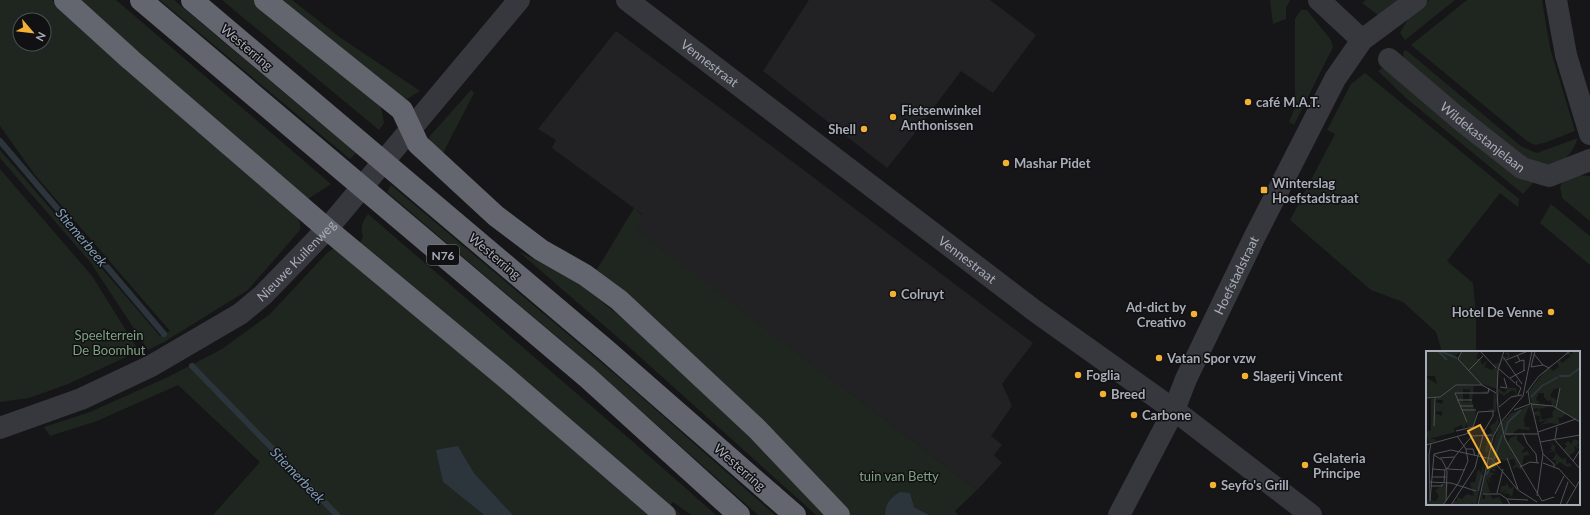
<svg xmlns="http://www.w3.org/2000/svg" width="1590" height="515" font-family="Lato,sans-serif">
<style>
.built{fill:#222225}
.green{fill:#1e261f;fill-rule:evenodd}
.water{fill:#2c353c}
.lines{fill:none;stroke-linecap:round;stroke-linejoin:round}
.stream{stroke:#2c353c;stroke-width:6}
.minor{stroke:#37383d;stroke-width:22}
.highway{stroke:#63666e;stroke-width:22}
.highway-bridge{stroke:#63666e;stroke-width:22}
.poi-dot{fill:#f2b134;stroke:#111113;stroke-width:1.5}
.labels{text-anchor:middle;dominant-baseline:central;stroke-width:3;stroke-linejoin:round;paint-order:stroke}
.shield{fill:#111113;stroke:#7b7e86;stroke-width:1}
.shield-label{font-size:12px;font-weight:bold;fill:#a8adb8}
.street-label{font-size:13px;fill:#a8adb8;stroke:#111113}
.poi-label{font-size:13px;font-weight:bold;fill:#a8adb8;stroke:#111113;text-anchor:start}
.park-label{font-size:13px;fill:#7fa381;stroke:#111113}
.water-label{font-size:14px;font-style:italic;fill:#7f9bb3;stroke:#111113}
.inset-river{fill:none;stroke:#2c353c;stroke-width:2}
.inset-road{fill:none;stroke:#505258;stroke-width:1}
.view{fill:#f2b134;fill-opacity:0.15;stroke:#f2b134;stroke-width:2}
.inset-edge{fill:none;stroke:#a8adb8;stroke-width:2}
</style>
<rect width="100%" height="100%" fill="#161618"/>
<path class="built" d="M809 0H990L1036 35 993 93 961 71 908 142 887 168 763 71Z
M616 31 801 168 1033 343 1002 384 1012 406 991 436 1002 445 994 455 1002 463 977 490 634 229 642 214 552 148 556 140 538 129Z"/>
<path class="green" d="M0 0H52L73 21 296 214 300 223V230L248 290 164 342 148 350 91 263 0 158V150L160 336 170 331 35 175 0 126ZM20 20H44V44H20Z
M77 0H116L331 184 305 201Z
M160 0H174L356 153 350 159Z
M222 0H254L381 107 384 123 379 130Z
M278 0H292L338 36 420 91 407 99 391 92Z
M1270 0H1290L1286 8V19L1273 24Z
M1366 0H1399L1379 16 1362 3Z
M1429 0H1455L1405 40 1400 33 1409 17Z
M1467 0H1542L1550 48 1575 131 1544 143 1535 145 1527 141 1411 45Z
M1301 10H1307L1331 40 1333 47 1294 125 1289 122 1297 103 1295 97V19Z
M1406 50 1522 147 1537 153 1578 138C1568 165 1553 167 1527 162L1411 67 1404 58 1403 52Z
M1382 68 1386 70 1535 181 1523 194 1406 98 1378 71Z
M1365 73 1519 199 1518 207 1500 193 1447 261 1473 283 1476 314V349L1474 352H1442L1436 332 1403 302 1371 290 1290 220 1335 134 1327 130 1351 84Z
M471 90 474 93 442 155 432 144 429 137Z
M0 169 92 276 139 351 68 384 29 398 0 402Z
M1577 175 1590 176V221L1562 198 1560 186 1566 177Z
M391 185 621 379 775 515H758L584 360 387 192Z
M1551 204 1590 236V265L1540 223Z
M634 208 642 215 635 229 977 490 955 511 958 515H929L914 507 885 509V515H850L596 271Z
M368 214 632 441 716 515H691L673 502 671 505 681 515H674L359 245 363 237C360 227 362 222 368 214Z
M334 248 343 249 652 515H513L474 473 458 446 443 482 484 515H213L260 462 178 385 97 421 50 436 44 427 90 412 168 377 222 349 270 314 327 253Z
M518 251 576 281 687 370 829 515H816L630 348Z"/>
<path class="water" d="M458 446 474 473 513 515H484L443 482 436 450Z
M900 492 910 493 914 507 929 515H885C885 504 891 497 900 492Z"/>
<g class="lines">
<path class="stream" d="M0 141 164 334
M192 366 337 515"/>
<g class="minor">
<path id="s1" d="M627 0 1035 311 1174 410 1311 515"/>
<path d="M1319 0 1362 40"/>
<path d="M1556 0 1566 55 1590 134"/>
<path id="s2" d="M1389 59 1457 117 1522 168 1549 176 1590 160"/>
<path id="s3" d="M0 428 81 399 151 366 240 314 263 295 327 229 519 0"/>
<path id="s4" d="M1119 515 1174 410 1186 379 1254 238 1335 79 1362 40 1416 0"/>
</g>
<path class="highway" d="M65 0 131 60 327 229 505 377 665 515
M265 0 402 110 418 144 496 216 541 250 585 275 619 300 757 429 839 515
M772 495 795 515"/>
<path class="highway-bridge" d="M141 0 588 378 739 515
M192 0 606 350 772 495"/>
</g>
<g class="poi-dot">
<circle cx="1248" cy="102" r="4"/>
<circle cx="893" cy="117" r="4"/>
<circle cx="864" cy="129" r="4"/>
<circle cx="1006" cy="163" r="4"/>
<rect x="1260" y="186" width="8" height="8" rx="2"/>
<circle cx="893" cy="294" r="4"/>
<circle cx="1551" cy="312" r="4"/>
<circle cx="1194" cy="314" r="4"/>
<circle cx="1159" cy="358" r="4"/>
<circle cx="1078" cy="375" r="4"/>
<circle cx="1245" cy="376" r="4"/>
<circle cx="1103" cy="394" r="4"/>
<circle cx="1134" cy="415" r="4"/>
<circle cx="1305" cy="465" r="4"/>
<circle cx="1213" cy="485" r="4"/>
</g>
<g class="labels">
<rect class="shield" x="427" y="245" width="32" height="20" rx="3"/>
<g class="shield-label">
<text x="443" y="255">N76</text>
</g>
<g class="street-label">
<text transform="translate(247 47) rotate(40)">Westerring</text>
<text stroke="none"><textPath href="#s1" startOffset="104">Vennestraat</textPath></text>
<text stroke="none"><textPath href="#s2" startOffset="122">Wildekastanjelaan</textPath></text>
<text transform="translate(495 256) rotate(40)">Westerring</text>
<text stroke="none"><textPath href="#s3" startOffset="344">Nieuwe Kuilenweg</textPath></text>
<text stroke="none"><textPath href="#s1" startOffset="428">Vennestraat</textPath></text>
<text stroke="none"><textPath href="#s4" startOffset="267">Hoefstadstraat</textPath></text>
<text transform="translate(740 467) rotate(41)">Westerring</text>
</g>
<g class="poi-label">
<text x="1256" y="102">café M.A.T.</text>
<text x="901" y="110">Fietsenwinkel<tspan x="901" dy="15">Anthonissen</tspan></text>
<text x="856" y="129" text-anchor="end">Shell</text>
<text x="1014" y="163">Mashar Pidet</text>
<text x="1272" y="183">Winterslag<tspan x="1272" dy="15">Hoefstadstraat</tspan></text>
<text x="901" y="294">Colruyt</text>
<text x="1186" y="307" text-anchor="end">Ad-dict by<tspan x="1186" dy="15">Creativo</tspan></text>
<text x="1543" y="312" text-anchor="end">Hotel De Venne</text>
<text x="1167" y="358">Vatan Spor vzw</text>
<text x="1086" y="375">Foglia</text>
<text x="1253" y="376">Slagerij Vincent</text>
<text x="1111" y="394">Breed</text>
<text x="1142" y="415">Carbone</text>
<text x="1313" y="458">Gelateria<tspan x="1313" dy="15">Principe</tspan></text>
<text x="1221" y="485">Seyfo's Grill</text>
</g>
<g class="park-label">
<text x="109" y="335">Speelterrein<tspan x="109" dy="15">De Boomhut</tspan></text>
<text x="899" y="476">tuin van Betty</text>
</g>
<g class="water-label">
<text transform="translate(82 237) rotate(50)">Stiemerbeek</text>
<text transform="translate(298 475) rotate(46)">Stiemerbeek</text>
</g>
</g>
<g transform="translate(1426 351)">
<rect width="154" height="154" fill="#161618"/>
<path d="M0 0H36L28 5 32 7 36 0H53L50 7 54 8 56 14 62 9 58 16 66 19 69 16 67 13 74 12 77 7 78 8V4V6L82 5 79 2 83 1 84 6 76 10 73 18 70 19 74 21 71 22 72 37 78 42 82 37H90L91 43 87 45 90 42 87 39 82 42 84 46 81 42 78 45 73 41 72 52 75 53 71 54 70 51V61L61 58H67L68 40 64 38V41L59 42 55 41 62 40V37L56 35 69 40 70 50 71 41 72 54V38L56 33 30 34 13 46 0 47V26L11 33 9 25H0ZM142 0 146 4 147 0H154V70L140 63 135 67 132 66 134 74 124 72 114 74 122 69 113 71 114 65 108 64 107 61 113 60 112 57 107 58 103 40 123 15 127 13 124 17 127 20 133 16 131 11 134 9 136 12 145 5 139 2ZM134 37 130 57 126 61 127 66 116 69 113 58 126 55 109 52H114L110 49 111 46 113 42H118V46L122 50 125 49 126 55 129 56 131 49 124 45 128 38ZM30 35H48L46 50 50 63 47 75 42 77 40 73 39 77 37 78 36 74 28 77 29 81 3 88H9L10 90 3 92 0 81 5 79V48H8L9 62 16 65V60L9 61 10 51 16 53 17 49H9ZM37 38 44 39 43 51H37ZM104 54 107 65 103 55 98 68 99 76H104L103 79 92 78 84 85 79 84 82 91 84 87 91 84V89L99 97 95 102 102 100 105 108 103 104 98 105 95 119 91 116 87 118V115L90 114 88 108 78 110 69 106 71 111 63 106 73 75 84 63ZM71 64 73 71 61 102 59 100 62 85 66 81 64 75 71 70ZM148 88 153 90 151 95 154 98 148 95 149 100 143 105 137 99 141 95 139 93 142 90 145 93ZM123 90 129 95V101L136 108 140 107V113L144 112 146 115 141 116 134 111 129 115 130 109H126L130 103 127 100 120 103 127 98H124L126 94ZM59 106 60 107 50 154H46L47 151 44 154H25L28 150H31V146L36 148 41 143 48 145 44 132 49 131 52 118 55 122ZM62 107 72 113 70 117H67L71 120H66L65 117 64 121 70 123 65 124V128L63 126 64 132 60 127 64 141 57 143 56 148H59V144H64L67 148 73 146 77 153H81L53 154ZM80 131 84 138 88 135 86 146 82 142 76 143 81 139 74 142 75 135H80ZM17 133H22L18 154H0L2 149 10 150 13 145 9 140Z" fill="#1e261f" fill-rule="evenodd"/>
<path class="inset-river" d="M12 0 21 9M14 0 31 7M133 25H143L154 17M105 46 116 35 132 26M79 82 82 71 95 59M68 108 76 84M60 124 67 112M52 140 56 124"/>
<path class="inset-road" d="M36 0 32 8 56 34M54 0 70 17M78 0 72 19 71 40 72 58 79 88 116 150M109 0 105 16 117 14M108 3 117 14 123 17M77 6 96 33M80 9 102 0M94 10 98 9V20M89 12 94 10 91 4M73 18 89 32M43 19 57 5M84 27 99 19M91 30 90 33 95 37 92 44M74 36 81 37 78 27M102 40 104 53M100 42 113 25 144 0M0 47 14 46 30 34H56L70 42M31 49H46M105 52 117 103 111 145M105 53 127 55 154 71M34 55H47M73 56 85 46 96 44M130 57 134 37M36 59H50M88 59 104 53M41 71 29 42H62L63 37M8 75 9 47M30 80 47 76M112 81 150 68M41 82 47 85 66 84M97 82 101 92 110 103 111 112M79 83H112M128 88 154 118M129 88 131 76M114 91 154 84M0 94 40 83 47 76 52 61 68 60M40 98H47L49 105M8 103 25 99 66 108 92 139 111 151M117 103 128 113V116M3 104 4 150M3 104 5 92M8 104 16 109 20 117M14 107 28 106M81 107 92 138M147 110 154 99M117 112 133 118 150 137M94 116 104 111 113 112M6 118 19 119M22 118 39 119M20 120 30 104 46 85M6 126H20M3 131 25 132 50 140M18 132 19 118 22 117M5 135H16V133M71 142 77 118M57 143H74L81 148 84 154M129 143 138 125M81 148 102 149M4 150 8 103M20 150 21 120M116 150 128 146M17 154 33 131 42 110 40 98 31 85M25 154 49 117 58 80 67 65V60M52 154 67 86 75 71 97 45 106 0M134 154 142 131M140 154 154 129"/>
<path class="view" d="M54 74 74 111 62 117 42 80Z"/>
<rect width="154" height="154" class="inset-edge"/>
</g>
<g transform="translate(32 32) rotate(118)"><circle r="19" fill="#111113" stroke="#4d4f55"/>
<path d="M0-3L7 15L0 10L-7 15Z" fill="#f2b134"/>
<text y="-6" font-size="11" font-weight="bold" text-anchor="middle" fill="#a8adb8">N</text>
</g>
</svg>
